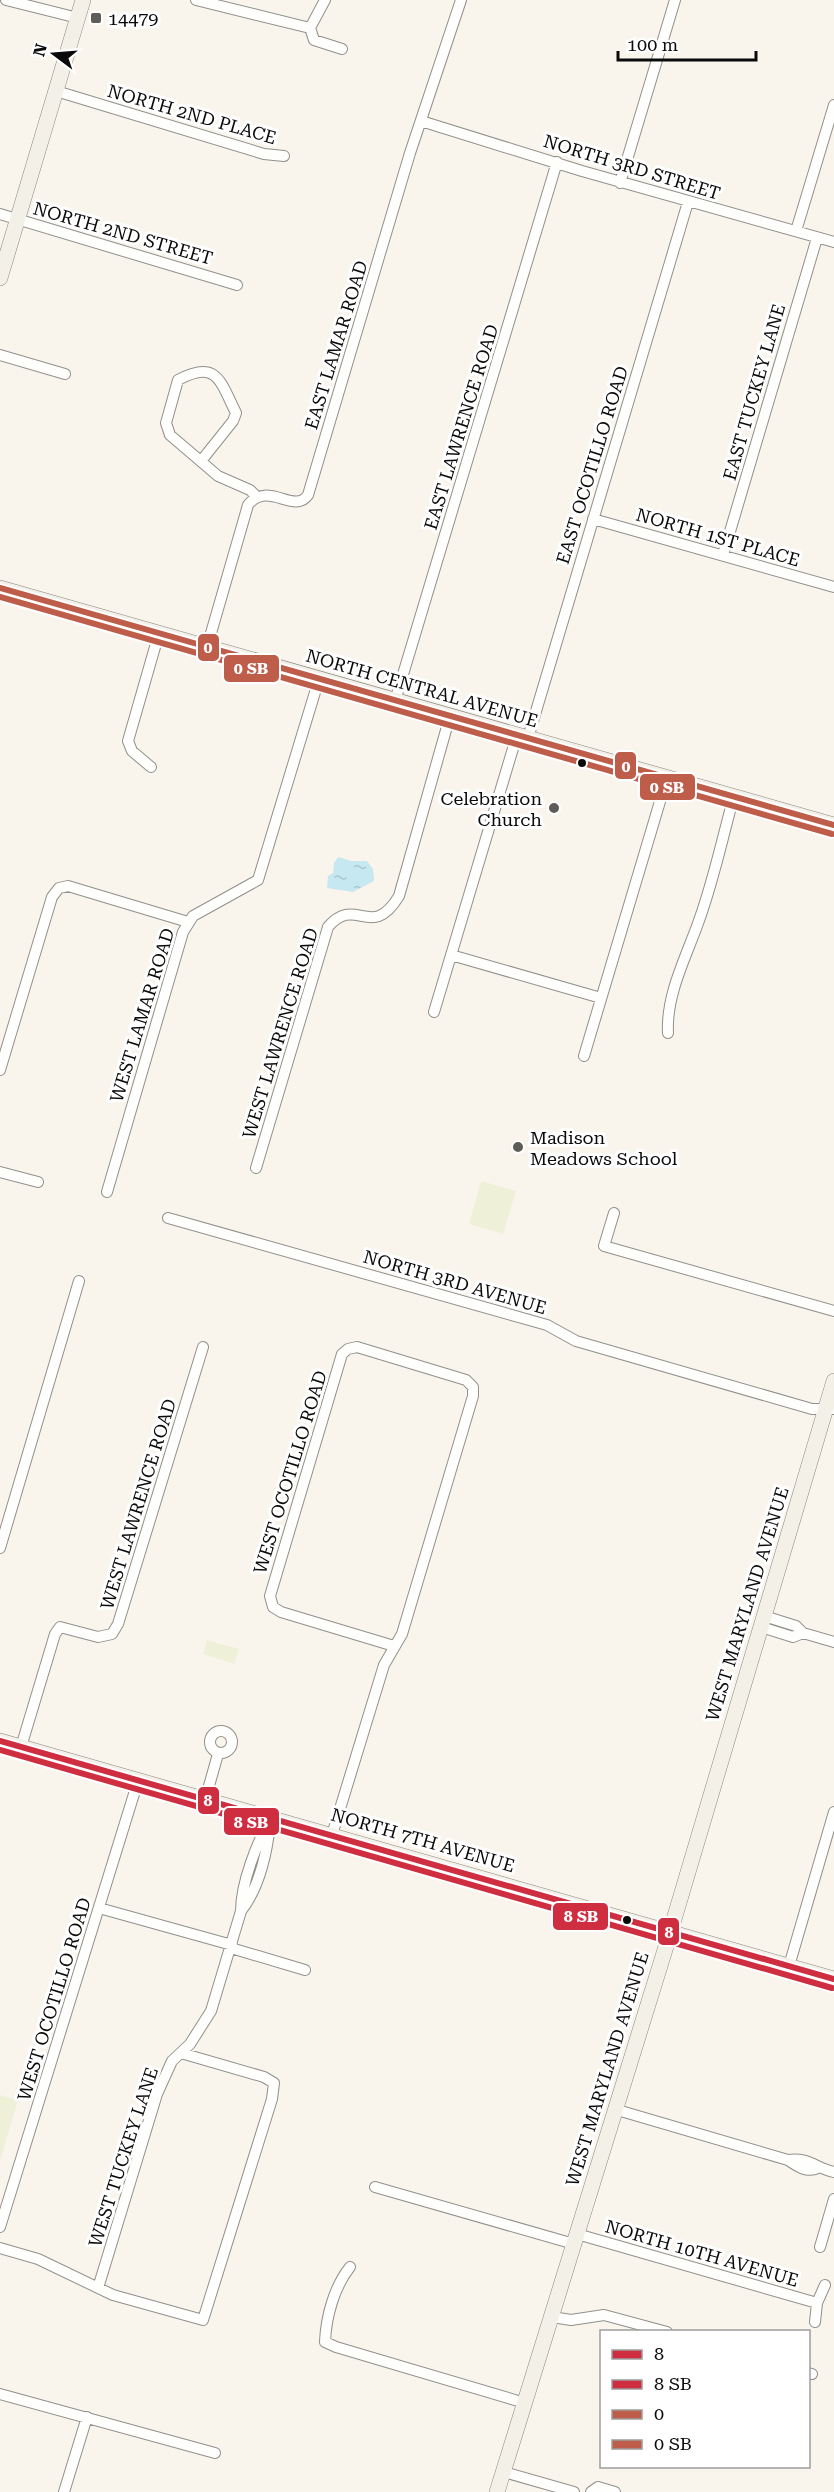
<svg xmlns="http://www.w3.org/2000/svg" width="834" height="2492" font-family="'Roboto Serif',serif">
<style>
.pitch{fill:#eef1d8}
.water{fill:url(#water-ripples)}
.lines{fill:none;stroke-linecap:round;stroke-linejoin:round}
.street-casing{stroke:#92908c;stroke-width:12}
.secondary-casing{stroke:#888683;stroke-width:16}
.street{stroke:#fefefc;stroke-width:10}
.secondary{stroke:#f3f0e7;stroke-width:15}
.bus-1-casing{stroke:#fff;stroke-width:10}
.bus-2-casing{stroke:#fff;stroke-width:10}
.bus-3-casing{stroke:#fff;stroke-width:10}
.bus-4-casing{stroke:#fff;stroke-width:10}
.bus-1{stroke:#cf2e41;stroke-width:6}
.bus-2{stroke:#cf2e41;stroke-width:6}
.bus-3{stroke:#be5d49;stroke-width:6}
.bus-4{stroke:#be5d49;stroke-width:6}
.poi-dot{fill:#5e5c59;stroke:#fff;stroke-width:2}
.bus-dot{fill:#0a0a0a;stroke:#fff;stroke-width:2}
.labels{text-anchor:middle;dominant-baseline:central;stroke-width:6;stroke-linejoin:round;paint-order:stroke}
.poi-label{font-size:18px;fill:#0a0a0a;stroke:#fff;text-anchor:start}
.street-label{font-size:18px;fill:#0a0a0a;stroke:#fff}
.line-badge{stroke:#fff;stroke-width:2}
.badge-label{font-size:16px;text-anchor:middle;font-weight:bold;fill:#fff}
</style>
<defs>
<pattern id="water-ripples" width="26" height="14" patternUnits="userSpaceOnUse" patternTransform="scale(1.5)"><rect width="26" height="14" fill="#c5e8f1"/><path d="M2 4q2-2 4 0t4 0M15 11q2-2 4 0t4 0" fill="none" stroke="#a8c6cd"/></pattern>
</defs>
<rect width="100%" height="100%" fill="#f9f5ed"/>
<path class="pitch" d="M481 1181 516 1191 503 1234 469 1224Z
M207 1640 239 1649 234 1664 203 1654Z
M0 2095 18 2100 1 2158H0Z"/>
<path class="water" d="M338 857 351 861H367L373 869 374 881 353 892 327 888 328 876 333 873 334 863Z"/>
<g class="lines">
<defs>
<path id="street" d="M6 0 78 18
M196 0 310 28 314 40 342 49
M310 28 325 0
M56 91 264 154 284 156
M421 121 582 171 834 242
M620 183 675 0
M0 214 237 285
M796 231 834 105
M0 355 65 374
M201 461 233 421 236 413C220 381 217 359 178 380L166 423 170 435 218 476 250 490 257 497
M593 519 834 587
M723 555 817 238
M207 647 248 505C268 480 294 515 308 495L410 153 461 0
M395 701 557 162
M528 738 688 202
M151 767 132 751 128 741 159 633
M451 955 601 998
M434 1012 517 735
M668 1033C666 996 685 959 697 926 713 884 722 839 734 796
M584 1056 667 778
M0 1070 52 897 59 888 68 886 188 922
M256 1168 328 927C356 894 371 942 399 896L450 716
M0 1172 38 1182
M107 1192 183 932 193 916 258 880 319 679
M614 1213 604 1246 834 1311
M168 1218 547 1325 576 1341 812 1409H834
M0 1548 79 1281
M764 1616 796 1626 803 1633 834 1642
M761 1627 793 1637 803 1633
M210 1742a11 11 0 1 1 22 0a11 11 0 1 1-22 0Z
M21 1747 55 1634 60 1627 98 1637 112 1634 118 1624 203 1347
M205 1800 218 1754
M332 1835 384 1665 402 1634 473 1396V1387L466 1380 357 1347 348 1349 342 1354 270 1596 273 1607 281 1612 394 1646
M99 1908 232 1945
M241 1911C259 1888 267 1852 270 1824
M231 1948 305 1970
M789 1966 834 1812
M614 2109 788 2160C798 2167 807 2173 818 2168
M788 2160C808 2157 816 2168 834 2172
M375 2187 574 2244
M0 2227 138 1781
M577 2234 817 2303
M820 2247 834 2199
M0 2248 38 2259 113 2295 203 2320 272 2099 274 2083 264 2077 181 2053
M350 2267C334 2287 326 2317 325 2342L336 2347 525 2403
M98 2288 157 2094 172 2061 190 2044 211 2011 241 1911C241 1883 257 1842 271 1818
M552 2317 571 2320 604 2315 667 2332
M815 2322 817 2303 825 2285
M808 2373 812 2374
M0 2394 215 2453
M504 2472 574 2492
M64 2492 87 2417
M591 2492 598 2487 615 2492"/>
<path id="secondary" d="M0 278 83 0
M0 588 834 825
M0 1741 834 1979
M497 2492 664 1953 834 1381"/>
</defs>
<use href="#street" class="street-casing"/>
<use href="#secondary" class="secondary-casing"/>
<use href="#street" class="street"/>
<use href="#secondary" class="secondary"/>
<defs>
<path id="bus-1" d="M0 1741 834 1979"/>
<path id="bus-2" d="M0 1750 832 1988"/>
<path id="bus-3" d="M0 588 834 825"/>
<path id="bus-4" d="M0 597 832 834"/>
</defs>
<use href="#bus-1" class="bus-1-casing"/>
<use href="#bus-2" class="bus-2-casing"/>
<use href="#bus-3" class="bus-3-casing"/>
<use href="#bus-4" class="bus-4-casing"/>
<use href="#bus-1" class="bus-1"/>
<use href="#bus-2" class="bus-2"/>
<use href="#bus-3" class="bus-3"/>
<use href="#bus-4" class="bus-4"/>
</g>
<g class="poi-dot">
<rect x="90" y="12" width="12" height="12" rx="3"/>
<circle cx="554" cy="808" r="6"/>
<circle cx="518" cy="1147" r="6"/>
</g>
<g class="bus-dot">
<circle cx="582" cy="763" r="5"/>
<circle cx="627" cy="1920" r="5"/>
</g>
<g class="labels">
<g class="poi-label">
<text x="108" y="18">14479</text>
<text x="542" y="798" text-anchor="end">Celebration<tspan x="542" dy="21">Church</tspan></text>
<text x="530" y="1137">Madison<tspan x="530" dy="21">Meadows School</tspan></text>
</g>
<g class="street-label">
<text transform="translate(192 114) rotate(16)">NORTH 2ND PLACE</text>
<text transform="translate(632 167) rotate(17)">NORTH 3RD STREET</text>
<text transform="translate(123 233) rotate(16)">NORTH 2ND STREET</text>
<text transform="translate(336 345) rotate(-73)">EAST LAMAR ROAD</text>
<text transform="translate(754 392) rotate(-74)">EAST TUCKEY LANE</text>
<text transform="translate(461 427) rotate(-73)">EAST LAWRENCE ROAD</text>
<text transform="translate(592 465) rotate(-73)">EAST OCOTILLO ROAD</text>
<text transform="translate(718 537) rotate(16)">NORTH 1ST PLACE</text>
<text transform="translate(422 688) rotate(16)">NORTH CENTRAL AVENUE</text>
<text transform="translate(142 1015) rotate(-73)">WEST LAMAR ROAD</text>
<text transform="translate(280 1033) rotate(-73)">WEST LAWRENCE ROAD</text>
<text transform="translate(455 1282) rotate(16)">NORTH 3RD AVENUE</text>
<text transform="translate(290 1472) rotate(-73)">WEST OCOTILLO ROAD</text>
<text transform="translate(138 1504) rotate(-73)">WEST LAWRENCE ROAD</text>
<text transform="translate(747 1604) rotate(-73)">WEST MARYLAND AVENUE</text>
<text transform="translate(423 1840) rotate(16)">NORTH 7TH AVENUE</text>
<text transform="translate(54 1999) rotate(-73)">WEST OCOTILLO ROAD</text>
<text transform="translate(607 2069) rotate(-73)">WEST MARYLAND AVENUE</text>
<text transform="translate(123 2157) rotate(-72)">WEST TUCKEY LANE</text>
<text transform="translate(702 2253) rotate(16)">NORTH 10TH AVENUE</text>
</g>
</g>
<g class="line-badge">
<rect x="197" y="633" width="23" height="29" rx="6" fill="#be5d49"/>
<rect x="223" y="654" width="57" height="29" rx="6" fill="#be5d49"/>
<rect x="614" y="751" width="23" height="29" rx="6" fill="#be5d49"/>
<rect x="639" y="773" width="57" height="28" rx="6" fill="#be5d49"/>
<rect x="197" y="1786" width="23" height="29" rx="6" fill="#cf2e41"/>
<rect x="223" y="1807" width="57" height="29" rx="6" fill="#cf2e41"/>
<rect x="552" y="1902" width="57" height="29" rx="6" fill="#cf2e41"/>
<rect x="657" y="1917" width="23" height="29" rx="6" fill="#cf2e41"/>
</g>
<g class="badge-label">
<text x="208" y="653">0</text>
<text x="251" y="674">0 SB</text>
<text x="626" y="772">0</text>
<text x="667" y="793">0 SB</text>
<text x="208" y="1806">8</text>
<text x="251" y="1828">8 SB</text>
<text x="581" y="1922">8 SB</text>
<text x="669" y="1938">8</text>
</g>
<rect x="600" y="2330" width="210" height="138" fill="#ffffff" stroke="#9d9d9d" stroke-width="1.5"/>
<rect x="612" y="2350" width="30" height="9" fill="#cf2e41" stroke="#9d9d9d" stroke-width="1.5"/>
<text x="654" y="2360" font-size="18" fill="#0a0a0a">8</text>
<rect x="612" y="2380" width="30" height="9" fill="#cf2e41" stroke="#9d9d9d" stroke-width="1.5"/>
<text x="654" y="2390" font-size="18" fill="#0a0a0a">8 SB</text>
<rect x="612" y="2410" width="30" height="9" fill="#be5d49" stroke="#9d9d9d" stroke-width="1.5"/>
<text x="654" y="2420" font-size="18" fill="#0a0a0a">0</text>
<rect x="612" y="2440" width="30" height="9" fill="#be5d49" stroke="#9d9d9d" stroke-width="1.5"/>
<text x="654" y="2450" font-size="18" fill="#0a0a0a">0 SB</text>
<g transform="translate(54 54) rotate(286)" stroke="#ffffff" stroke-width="4.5" paint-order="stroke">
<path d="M0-4.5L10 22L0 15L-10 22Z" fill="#0a0a0a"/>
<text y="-9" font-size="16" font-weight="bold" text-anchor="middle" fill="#0a0a0a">N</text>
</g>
<path d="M618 51v9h138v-9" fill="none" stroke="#0a0a0a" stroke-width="3"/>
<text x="627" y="51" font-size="18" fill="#0a0a0a" stroke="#ffffff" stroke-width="4.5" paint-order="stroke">100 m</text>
</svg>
